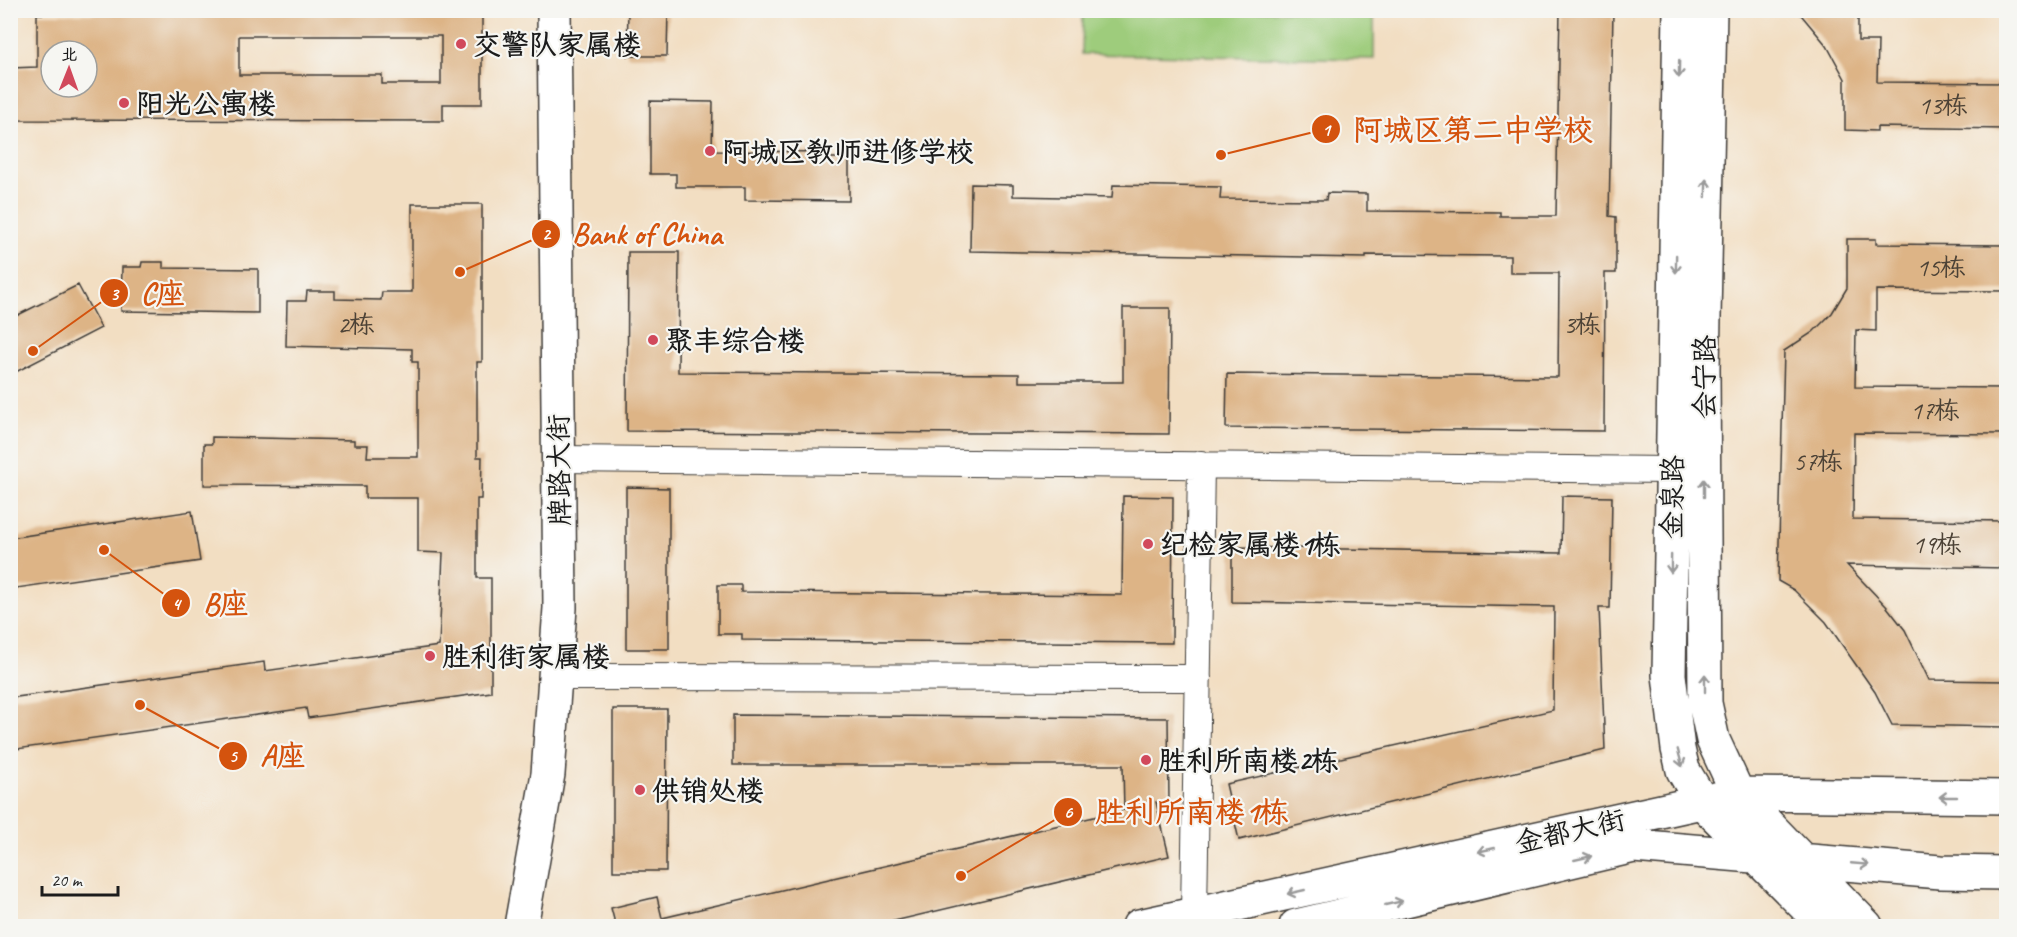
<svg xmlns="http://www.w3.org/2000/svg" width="2017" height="937" font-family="Caveat,'LXGW WenKai TC',sans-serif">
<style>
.garden{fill:#9ecc7b;stroke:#5d744c;stroke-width:1.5}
.building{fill:#ddb486;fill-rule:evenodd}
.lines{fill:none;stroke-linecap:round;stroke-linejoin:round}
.street-casing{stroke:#3c3935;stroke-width:28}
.secondary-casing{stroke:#3c3935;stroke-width:36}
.street{stroke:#fff;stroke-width:26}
.secondary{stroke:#fff;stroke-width:33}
.oneway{stroke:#999}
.poi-dot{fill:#d1495b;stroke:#f6f6f2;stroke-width:2}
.labels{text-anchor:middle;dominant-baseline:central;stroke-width:4.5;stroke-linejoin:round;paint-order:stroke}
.number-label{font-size:26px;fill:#4c4236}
.poi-label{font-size:28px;font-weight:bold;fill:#1c1c1c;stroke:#f6f6f2;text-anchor:start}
.street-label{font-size:28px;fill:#1c1c1c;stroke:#f6f6f2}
.leader{fill:none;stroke:#d4530e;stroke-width:2}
.callout-dot{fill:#d4530e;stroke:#f6f6f2;stroke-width:2}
.mark-label{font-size:18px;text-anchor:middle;font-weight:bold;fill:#fff}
.callout-label{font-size:30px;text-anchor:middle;font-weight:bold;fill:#d4530e;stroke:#f6f6f2;stroke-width:4.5;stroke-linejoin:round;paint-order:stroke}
</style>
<rect width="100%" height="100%" fill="#f6f6f2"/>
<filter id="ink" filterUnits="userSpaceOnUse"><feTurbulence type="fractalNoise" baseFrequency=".0167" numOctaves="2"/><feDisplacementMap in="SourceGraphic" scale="12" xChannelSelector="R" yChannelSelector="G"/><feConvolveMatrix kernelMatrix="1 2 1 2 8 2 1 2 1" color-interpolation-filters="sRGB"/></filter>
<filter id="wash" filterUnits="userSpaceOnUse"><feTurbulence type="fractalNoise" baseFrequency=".008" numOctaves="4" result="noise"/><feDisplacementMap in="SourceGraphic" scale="24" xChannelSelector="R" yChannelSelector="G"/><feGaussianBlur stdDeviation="1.35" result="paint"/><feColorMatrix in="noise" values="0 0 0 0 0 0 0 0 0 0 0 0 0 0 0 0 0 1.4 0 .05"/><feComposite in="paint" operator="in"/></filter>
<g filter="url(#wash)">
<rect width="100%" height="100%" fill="#f2dec2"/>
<path class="garden" d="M1083 11H1374V59L1082 54Z"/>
<g id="blocks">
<path class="building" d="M242 10 482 13V104H443V121L10 120V68L37 67V14H242ZM239 36H441V84H382V75H239ZM51 51H87V87H51Z
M628 10H668L667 56H627Z
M1560 10H1613L1609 216 1616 217V273H1605L1604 431 1226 428 1227 374 1558 377 1559 273H1510V256L1366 255V258L970 251 971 184 1013 185V196L1112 198 1113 185 1221 187 1220 199 1326 200 1327 193 1367 194V211L1500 212V216H1556Z
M1797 10H1858V41H1878L1877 82 2007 83V129L1877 127V131L1845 130V79L1827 46Z
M650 101 713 102 712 151 828 152V158H849V201L745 200V187H676V174H650Z
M412 204H482V362H477V457H482L481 499H477V578H491V692L308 718 306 708 10 750V698L264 662 265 671 439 646 443 553 418 552V498H365V486L204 485V444H212V437L354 440V445H368L367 457H418V362H412V349L286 346 287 301H306L307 291H335V299L381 300 382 292H412Z
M1847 239H1876V244L2007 245V291L1876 290V331L1856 330 1855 387 2007 388V434L1854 433 1853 519 2007 521V568L1847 565 1887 607 1905 630 1929 680 2007 681V727L1892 725 1875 692 1826 622 1794 590 1778 581 1784 351 1813 332 1832 313 1847 288Z
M628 252H679L678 372 1019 374V382H1123V308H1170L1169 434 627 431Z
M142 262H163V268L258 269V313L121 311 122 267H141Z
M78 285 101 328 10 375V319Z
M626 487 669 488V649H626Z
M1123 496 1173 497 1172 643 742 640V634H718V585H741V592L1122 595Z
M1562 496 1612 497 1610 608H1599L1605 750 1239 840 1226 784 1553 710 1554 607 1232 602V547L1561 553Z
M192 511 200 561 10 589V538Z
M613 709H667L666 871H613Z
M733 715 1168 718 1169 802H1156L1169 856 869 927H616L611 908 657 897 662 918 1124 810 1123 765H733Z"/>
</g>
</g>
<g filter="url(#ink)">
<use href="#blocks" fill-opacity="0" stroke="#3c3935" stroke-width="1.5"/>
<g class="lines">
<defs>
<path id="street" d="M558 459 1672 470
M555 677 1198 678
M1194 914 1201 464"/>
<path id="secondary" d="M1680 10 1669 675 1678 749 1683 770 1702 802 1825 926
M1710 10 1703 368 1705 703 1713 740 1738 794 1866 926
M521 926 548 774 560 608 554 10
M1139 926 1738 794 2006 797
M1296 926 1634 846 1940 872 2006 873"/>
</defs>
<use href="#street" class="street-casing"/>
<use href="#secondary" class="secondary-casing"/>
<use href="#street" class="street"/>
<use href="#secondary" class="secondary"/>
</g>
<defs><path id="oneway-shaft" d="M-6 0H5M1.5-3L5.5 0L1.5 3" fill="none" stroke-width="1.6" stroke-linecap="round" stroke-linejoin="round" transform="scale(1.5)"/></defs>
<g class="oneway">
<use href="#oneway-shaft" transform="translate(1679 69) rotate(91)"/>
<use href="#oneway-shaft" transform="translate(1706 188) rotate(-89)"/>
<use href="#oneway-shaft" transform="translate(1676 264) rotate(91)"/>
<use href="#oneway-shaft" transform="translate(1704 488) rotate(-90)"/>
<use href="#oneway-shaft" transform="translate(1671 564) rotate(91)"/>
<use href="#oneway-shaft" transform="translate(1705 683) rotate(-90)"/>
<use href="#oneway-shaft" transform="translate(1680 758) rotate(75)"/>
<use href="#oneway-shaft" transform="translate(1948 797) rotate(180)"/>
<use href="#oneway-shaft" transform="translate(1486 850) rotate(167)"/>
<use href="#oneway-shaft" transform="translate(1583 858) rotate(-13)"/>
<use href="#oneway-shaft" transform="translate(1860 864) rotate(5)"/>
<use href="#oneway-shaft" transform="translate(1296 892) rotate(167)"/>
<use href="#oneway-shaft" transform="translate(1394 903) rotate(-13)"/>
</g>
</g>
<g class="poi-dot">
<circle cx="461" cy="44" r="6"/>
<circle cx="124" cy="103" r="6"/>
<circle cx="710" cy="151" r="6"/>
<circle cx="653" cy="340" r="6"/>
<circle cx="1148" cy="544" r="6"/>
<circle cx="430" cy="656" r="6"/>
<circle cx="1146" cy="760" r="6"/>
<circle cx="640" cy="790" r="6"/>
</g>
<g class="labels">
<g class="number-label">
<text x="1943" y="105">13栋</text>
<text x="1941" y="267">15栋</text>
<text x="356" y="324">2栋</text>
<text x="1582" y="324">3栋</text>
<text x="1935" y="410">17栋</text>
<text x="1818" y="461">57栋</text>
<text x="1937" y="544">19栋</text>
</g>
<g class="poi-label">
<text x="473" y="44">交警队家属楼</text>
<text x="136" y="103">阳光公寓楼</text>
<text x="722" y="151">阿城区教师进修学校</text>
<text x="665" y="340">聚丰综合楼</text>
<text x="1160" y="544">纪检家属楼1栋</text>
<text x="442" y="656">胜利街家属楼</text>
<text x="1158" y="760">胜利所南楼2栋</text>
<text x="652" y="790">供销处楼</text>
</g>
<g class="street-label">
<text transform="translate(1704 377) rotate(-90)">会宁路</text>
<text transform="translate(559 470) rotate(-91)">牌路大街</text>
<text transform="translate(1672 497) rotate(-89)">金泉路</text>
<text transform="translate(1570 831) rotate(-13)">金都大街</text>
</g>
</g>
<path class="leader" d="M1221 155L1326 129M460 272L546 234M33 351L114 293M104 550L176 603M140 705L233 756M961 876L1068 812"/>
<g class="callout-dot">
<circle cx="1221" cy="155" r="6"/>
<circle cx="460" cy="272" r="6"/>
<circle cx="33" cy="351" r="6"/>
<circle cx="104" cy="550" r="6"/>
<circle cx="140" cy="705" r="6"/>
<circle cx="961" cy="876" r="6"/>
<circle cx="1326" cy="129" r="15"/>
<circle cx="546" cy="234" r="15"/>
<circle cx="114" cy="293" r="15"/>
<circle cx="176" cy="603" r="15"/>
<circle cx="233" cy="756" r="15"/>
<circle cx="1068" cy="812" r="15"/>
</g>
<g class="mark-label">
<text x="1326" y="136">1</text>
<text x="546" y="240">2</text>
<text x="114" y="300">3</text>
<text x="176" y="610">4</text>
<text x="233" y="762">5</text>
<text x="1068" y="818">6</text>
</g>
<g class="callout-label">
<text x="1473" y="140">阿城区第二中学校</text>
<text x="647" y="244">Bank of China</text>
<text x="163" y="304">C座</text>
<text x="226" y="614">B座</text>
<text x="283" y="766">A座</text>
<text x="1192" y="822">胜利所南楼1栋</text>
</g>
<rect width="2017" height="937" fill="none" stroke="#f6f6f2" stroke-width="36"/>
<g transform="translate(69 69) rotate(1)"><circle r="28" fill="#f6f6f2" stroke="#9f9f9c" stroke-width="1.5"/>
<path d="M0-4.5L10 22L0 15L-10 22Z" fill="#d1495b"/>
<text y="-9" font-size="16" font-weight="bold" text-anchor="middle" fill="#1c1c1c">北</text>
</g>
<path d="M42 886v9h76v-9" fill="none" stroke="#1c1c1c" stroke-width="3"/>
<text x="51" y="886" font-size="18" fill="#1c1c1c" stroke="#f6f6f2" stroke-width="4.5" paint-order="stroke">20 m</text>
</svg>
